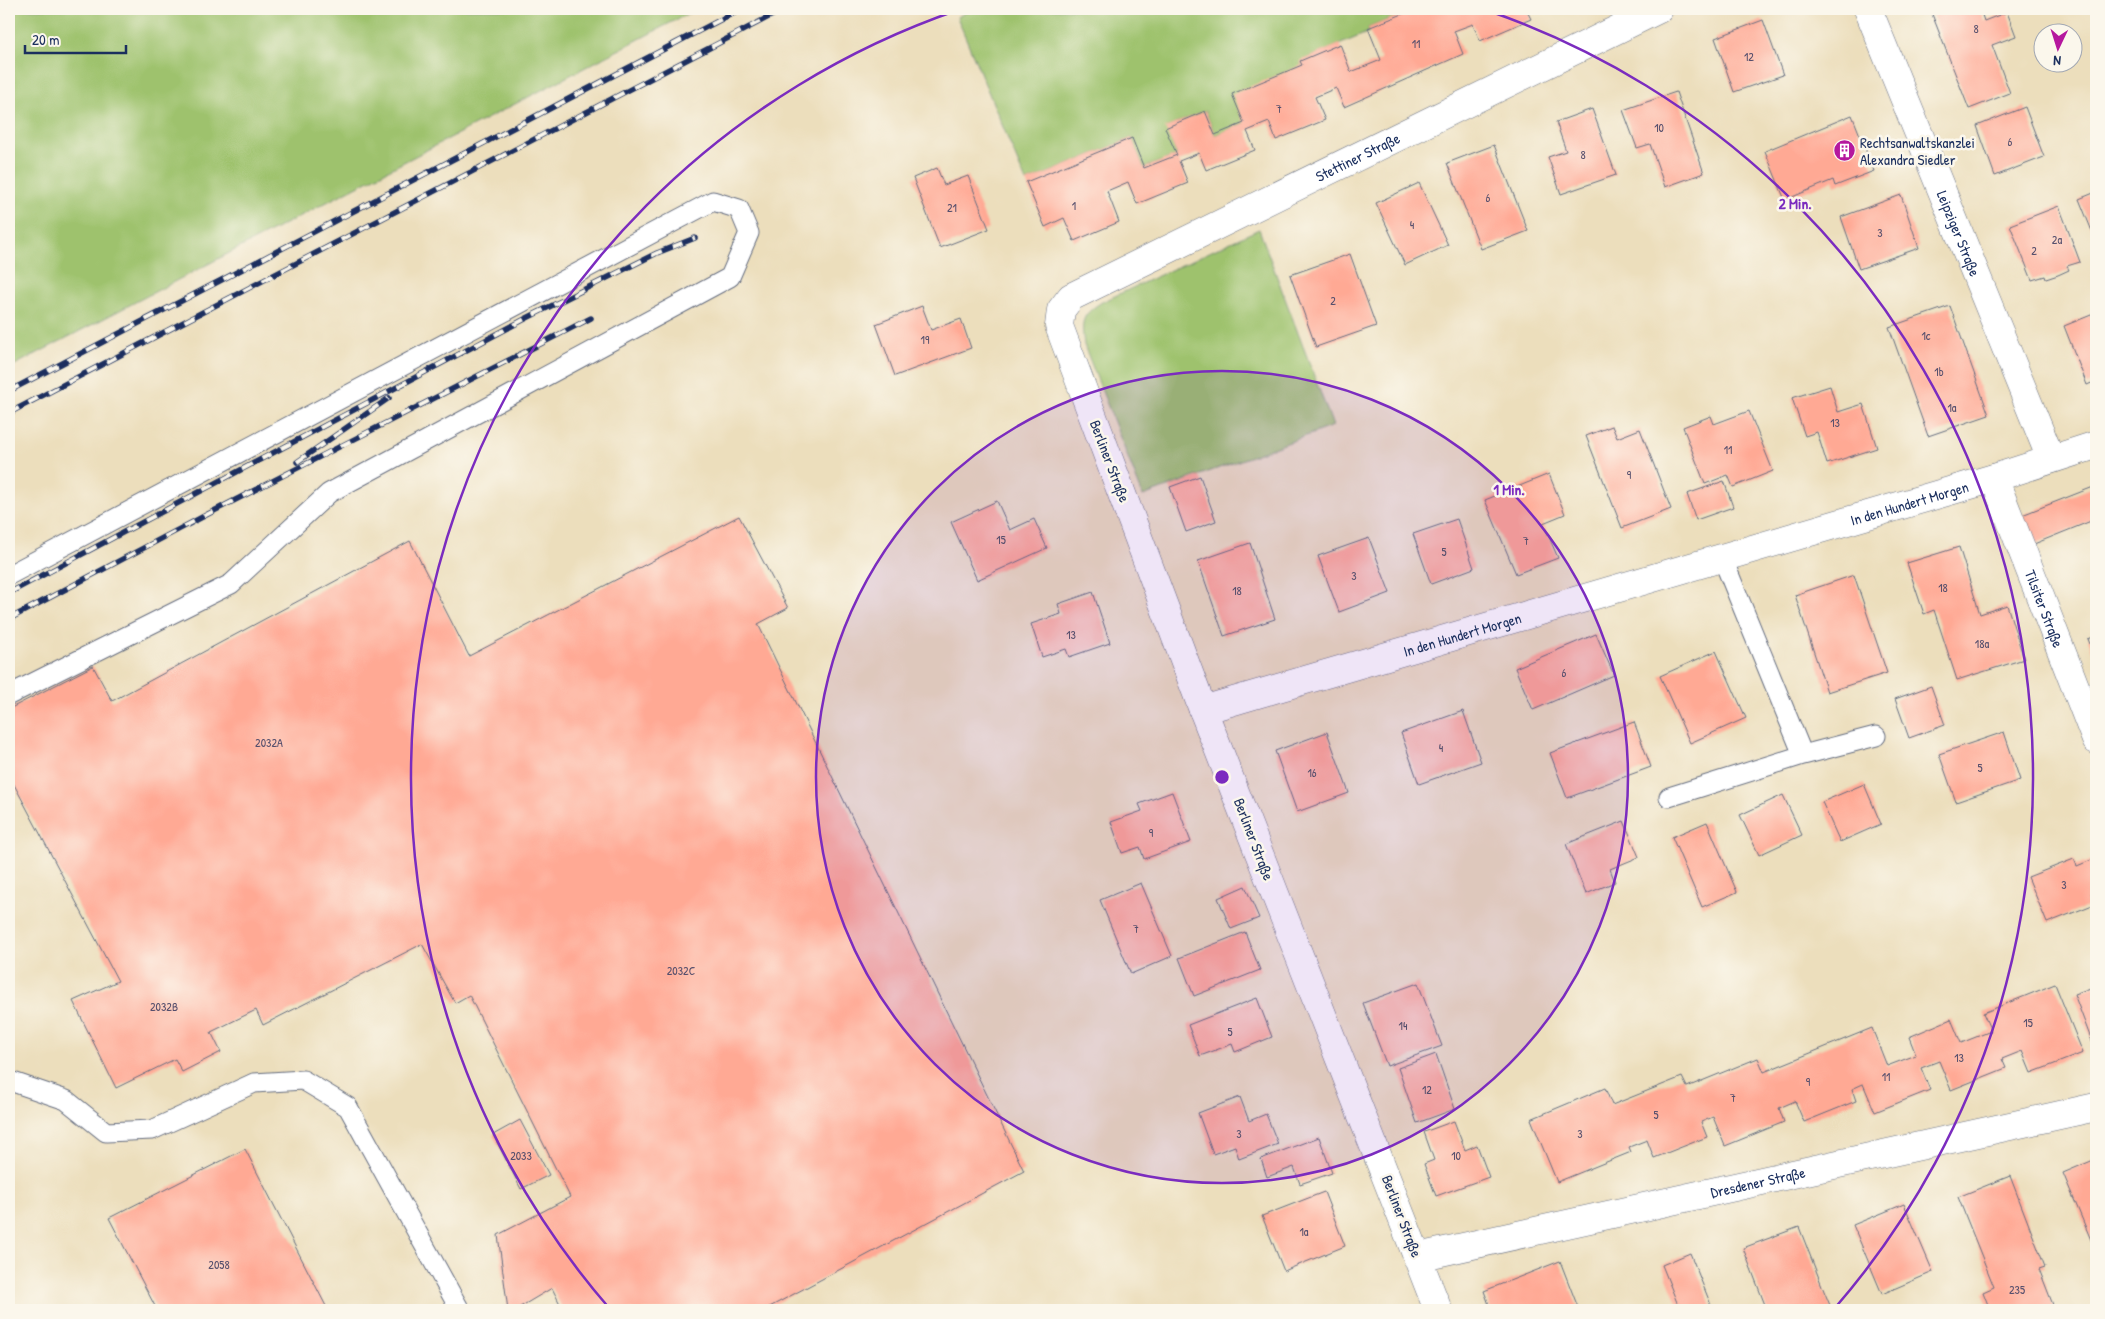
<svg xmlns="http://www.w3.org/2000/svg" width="2105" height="1319" font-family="'Patrick Hand',sans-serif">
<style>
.green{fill:#9ec26d;stroke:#5c7866}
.building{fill:#ffa994}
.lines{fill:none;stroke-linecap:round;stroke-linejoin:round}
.lane-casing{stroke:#646c7f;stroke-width:21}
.street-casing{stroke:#646c7f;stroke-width:29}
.lane{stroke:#fff;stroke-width:19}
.street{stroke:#fff;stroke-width:28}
.rail-casing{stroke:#1b2f5e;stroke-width:5.5}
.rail{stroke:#fbf7ec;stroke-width:4;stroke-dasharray:11;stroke-linecap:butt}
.ring{fill:none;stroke:#7b2cbf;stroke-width:2.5}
.labels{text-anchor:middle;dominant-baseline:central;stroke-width:5;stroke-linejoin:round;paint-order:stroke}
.number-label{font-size:12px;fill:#544e6c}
.poi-label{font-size:15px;fill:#1b2f5e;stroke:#fbf7ec;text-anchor:start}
.street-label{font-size:15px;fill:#1b2f5e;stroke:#fbf7ec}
.centre{fill:#7b2cbf;stroke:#fbf7ec;stroke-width:2.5}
.ring-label{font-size:15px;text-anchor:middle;font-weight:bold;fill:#7b2cbf;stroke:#fbf7ec;stroke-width:5;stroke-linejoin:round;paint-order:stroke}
</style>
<rect width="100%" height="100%" fill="#fbf7ec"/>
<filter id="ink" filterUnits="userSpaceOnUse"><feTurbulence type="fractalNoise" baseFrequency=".02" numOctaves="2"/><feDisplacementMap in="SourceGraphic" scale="10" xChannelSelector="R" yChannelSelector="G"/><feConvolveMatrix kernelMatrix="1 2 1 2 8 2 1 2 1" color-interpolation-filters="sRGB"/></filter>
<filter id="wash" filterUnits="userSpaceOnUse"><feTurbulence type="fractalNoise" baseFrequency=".0096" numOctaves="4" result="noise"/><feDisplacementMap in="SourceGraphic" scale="20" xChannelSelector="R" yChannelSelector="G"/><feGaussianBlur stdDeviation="1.12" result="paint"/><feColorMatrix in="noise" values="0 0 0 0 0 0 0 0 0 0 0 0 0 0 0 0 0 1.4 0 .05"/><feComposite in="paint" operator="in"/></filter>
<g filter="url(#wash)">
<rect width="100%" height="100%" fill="#ecdebc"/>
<path class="green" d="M9 9H697L9 368Z
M973 9H1415L1368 28 1369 32 1301 61 1302 65 1244 123 1215 135 1205 111 1166 128 1177 155 1144 168 1132 138 1026 182 957 17Z
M1259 229 1333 426 1143 496 1084 345C1081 321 1081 315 1102 302Z"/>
<g id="blocks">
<path class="building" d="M1415 9H1526L1531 19 1480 41 1473 24 1454 31 1463 54 1344 107 1336 88 1315 97 1325 120 1276 140 1269 122 1247 131 1255 150 1206 170 1199 153 1179 161 1188 183 1137 204 1128 182 1107 191 1119 222 1074 241 1064 218 1045 227 1026 182 1132 138 1144 168 1177 155 1165 128 1205 111 1215 135 1244 123 1232 94 1302 65 1300 61 1340 44 1351 72 1381 60 1368 28Z
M1930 9H1980L1984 21 2007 12 2016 36 1992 45 2010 93 1969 109Z
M1763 20 1783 75 1734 92 1715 38Z
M1676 92 1704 173 1665 187 1650 144 1637 148 1623 110Z
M2025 107 2044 157 1995 176 1977 126Z
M1592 109 1616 175 1561 194 1548 157 1566 151 1556 122Z
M1852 115 1874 171 1835 186 1833 180 1785 200 1765 151Z
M1494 145 1528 231 1481 249 1447 163Z
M937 168 944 185 968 176 989 229 940 248 913 178Z
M1419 183 1448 245 1405 265 1376 203Z
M2096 192V241L2079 199Z
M1901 195 1919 248 1859 269 1841 217Z
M2059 206 2080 262 2067 266 2069 270 2058 275 2046 279 2045 276 2032 280 2010 225Z
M1350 254 1376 326 1316 347 1290 275Z
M922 306 931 330 961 319 971 348 895 376 876 324Z
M1950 306 1989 415 1928 436 1889 327Z
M2096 313V381L2087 385 2064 326Z
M1830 386 1838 412 1863 404 1877 448 1827 464 1817 432 1805 436 1792 398Z
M1749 411 1773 471 1733 487 1728 475 1705 484 1683 427 1711 416 1714 424Z
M1612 426 1617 438 1640 429 1671 509 1622 528 1586 436Z
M1549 474 1565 514 1543 523 1558 558 1516 574 1485 500Z
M1200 476 1216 521 1186 532 1170 487Z
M1724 481 1733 507 1696 520 1687 494Z
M2096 486V519L2034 544 2022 515Z
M997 501 1010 530 1034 519 1047 548 977 580 951 522Z
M739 516 788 608 758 624 1024 1171 764 1310H563L552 1288 515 1310H508L498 1235 570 1197 469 995 455 1003 422 944 263 1025 256 1010 211 1032 221 1052 182 1072 175 1059 116 1088 73 1001 118 981 9 775V709L93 666 112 701 410 541 469 656Z
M1457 519 1474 568 1431 584 1413 534Z
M1369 538 1390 593 1339 612 1318 556Z
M1250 543 1275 619 1224 636 1198 561Z
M1959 547 1980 614 2007 605 2024 659 1957 680 1934 610 1924 614 1907 563Z
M1854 575 1887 673 1827 692 1795 595Z
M1093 592 1110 643 1069 657 1066 649 1042 657 1031 624 1061 614 1058 604Z
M1596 634 1614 675 1533 710 1515 668Z
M2096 636V659L2088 639Z
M1716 651 1746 718 1690 743 1660 676Z
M1931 686 1945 725 1909 738 1895 699Z
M1463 711 1481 762 1419 784 1401 733Z
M1634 722 1651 767 1567 798 1550 753Z
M1327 732 1349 793 1297 812 1275 751Z
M2004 732 2020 780 1956 802 1939 754Z
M1864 784 1881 824 1840 842 1822 802Z
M1172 792 1191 842 1144 859 1140 847 1122 853 1111 822 1142 811 1139 804Z
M1783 795 1802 835 1759 855 1740 815Z
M1624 821 1639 857 1610 869 1615 882 1586 894 1566 844Z
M1707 822 1737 892 1702 907 1672 837Z
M2096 858V891L2091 893 2095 904 2047 923 2028 877 2074 859 2077 866Z
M1141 883 1172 956 1131 974 1100 900Z
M1245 886 1259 918 1231 929 1218 898Z
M1245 932 1260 970 1194 996 1179 958Z
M1418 983 1442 1046 1387 1066 1363 1003Z
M2055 984 2083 1053 2031 1073 2022 1051 2002 1059 2006 1068 1951 1090 1939 1061 1921 1068 1930 1090 1875 1112 1863 1084 1852 1089 1856 1101 1804 1122 1795 1101 1779 1108 1784 1122 1725 1146 1713 1117 1701 1122 1707 1137 1654 1158 1647 1140 1629 1147 1631 1152 1557 1182 1531 1119 1605 1088 1612 1105 1682 1077 1687 1087 1758 1058 1764 1072 1872 1028 1887 1066 1916 1055 1909 1037 1951 1019 1961 1043 1991 1031 1983 1013Z
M2096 986V1052L2074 994Z
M1257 998 1272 1037 1235 1052 1232 1044 1200 1056 1188 1025Z
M1436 1054 1455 1109 1417 1123 1398 1068Z
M1240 1097 1249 1121 1266 1114 1278 1144 1239 1159 1235 1146 1213 1154 1198 1113Z
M520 1120 549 1175 521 1189 493 1135Z
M1454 1121 1465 1150 1477 1145 1489 1177 1436 1196 1424 1164 1434 1160 1424 1132Z
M1319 1137 1332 1173 1300 1184 1294 1167 1267 1177 1261 1159Z
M245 1149 328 1310H157L109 1218Z
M2096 1159V1252L2063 1173Z
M2010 1176 2045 1267 2039 1269 2055 1310H1990L1983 1292 1994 1287 1958 1197Z
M1324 1192 1345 1246 1284 1271 1262 1216Z
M1904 1204 1933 1272 1882 1294 1853 1225Z
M1799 1227 1824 1291 1832 1310H1767L1743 1248Z
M1690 1253 1713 1310H1680L1662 1265Z
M1560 1261 1579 1310H1491L1484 1291Z"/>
</g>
</g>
<g filter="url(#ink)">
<use href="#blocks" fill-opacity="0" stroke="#646c7f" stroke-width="1"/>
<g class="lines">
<defs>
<path id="lane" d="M9 575 713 201 739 209 749 233 730 277 329 493 231 584 9 695
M1803 755 1876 736
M1669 797 1803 755 1722 557
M9 1082H13L66 1100 106 1132 152 1130 254 1083 303 1080 348 1107 460 1310"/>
<g id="street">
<path id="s1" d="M1868 9 2051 459"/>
<path id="s2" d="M1994 478 2096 740"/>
<path id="s3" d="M1203 710 1994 478 2096 445"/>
<path id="s4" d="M1418 1257 2096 1107"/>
<path id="s5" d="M1438 1310 1203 710 1059 326 1061 310 1071 297 1659 9"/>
</g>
</defs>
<use href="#lane" class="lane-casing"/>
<use href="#street" class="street-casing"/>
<use href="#lane" class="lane"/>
<use href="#street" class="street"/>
<defs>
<path id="rail" d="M9 391 741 9
M9 413 784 9
M297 462 389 398
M9 593 525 319 657 253 695 238
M9 619 208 514 591 318"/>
</defs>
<use href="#rail" class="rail-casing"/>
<use href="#rail" class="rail"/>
</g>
</g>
<circle cx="1222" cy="777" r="406" fill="#7b2cbf" fill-opacity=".12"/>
<g class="ring">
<circle cx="1222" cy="777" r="406"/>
<path d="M610 1309A811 811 0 0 1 958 10M1486 10A811 811 0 0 1 1834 1309"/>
</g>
<defs>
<symbol id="building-disc" viewBox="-11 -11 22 22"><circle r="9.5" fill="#b5179e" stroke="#fbf7ec"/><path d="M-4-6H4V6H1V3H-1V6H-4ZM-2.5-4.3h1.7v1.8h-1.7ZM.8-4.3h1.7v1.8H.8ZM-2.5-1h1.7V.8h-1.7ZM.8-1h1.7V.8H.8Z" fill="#fff"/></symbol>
</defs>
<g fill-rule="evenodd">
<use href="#building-disc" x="1832" y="138" width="25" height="25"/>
</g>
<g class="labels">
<g class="number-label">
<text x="1976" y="28">8</text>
<text x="1416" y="43">11</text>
<text x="1749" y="56">12</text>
<text x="1279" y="108">7</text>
<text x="1659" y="127">10</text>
<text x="2010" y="141">6</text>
<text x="1583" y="154">8</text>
<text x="1488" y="197">6</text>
<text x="1074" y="205">1</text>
<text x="952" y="207">21</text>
<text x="1412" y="224">4</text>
<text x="1880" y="232">3</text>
<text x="2057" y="239">2a</text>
<text x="2034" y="250">2</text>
<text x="1333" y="300">2</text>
<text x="1926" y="335">1c</text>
<text x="925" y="339">19</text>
<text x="1939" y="371">1b</text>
<text x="1952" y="407">1a</text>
<text x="1835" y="422">13</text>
<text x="1728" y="449">11</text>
<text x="1629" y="474">9</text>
<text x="1001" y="539">15</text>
<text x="1526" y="540">7</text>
<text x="1444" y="551">5</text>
<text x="1354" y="575">3</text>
<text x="1943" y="587">18</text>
<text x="1237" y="590">18</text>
<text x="1071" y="634">13</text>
<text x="1982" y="643">18a</text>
<text x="1564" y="672">6</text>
<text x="269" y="742">2032A</text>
<text x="1441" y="747">4</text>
<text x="1980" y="767">5</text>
<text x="1312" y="772">16</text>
<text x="1151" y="832">9</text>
<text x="2064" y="884">3</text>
<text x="1136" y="928">7</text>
<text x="681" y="970">2032C</text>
<text x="164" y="1006">2032B</text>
<text x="2028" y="1022">15</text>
<text x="1403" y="1025">14</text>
<text x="1230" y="1031">5</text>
<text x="1959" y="1057">13</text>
<text x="1886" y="1076">11</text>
<text x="1808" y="1081">9</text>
<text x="1427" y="1089">12</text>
<text x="1733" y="1097">7</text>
<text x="1656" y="1114">5</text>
<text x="1239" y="1133">3</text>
<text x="1580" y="1133">3</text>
<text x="521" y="1155">2033</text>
<text x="1456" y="1155">10</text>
<text x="1304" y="1231">1a</text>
<text x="219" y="1264">2058</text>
<text x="2017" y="1289">235</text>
</g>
<g class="poi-label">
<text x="1860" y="142">Rechtsanwaltskanzlei<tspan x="1860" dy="17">Alexandra Siedler</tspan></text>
</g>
<g class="street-label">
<text stroke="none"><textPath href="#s5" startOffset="1406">Stettiner Straße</textPath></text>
<text stroke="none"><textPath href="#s1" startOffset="242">Leipziger Straße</textPath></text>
<text transform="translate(1110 461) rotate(69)">Berliner Straße</text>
<text stroke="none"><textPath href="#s3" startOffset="736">In den Hundert Morgen</textPath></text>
<text stroke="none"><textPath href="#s2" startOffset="140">Tilsiter Straße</textPath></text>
<text stroke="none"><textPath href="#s3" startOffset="270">In den Hundert Morgen</textPath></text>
<text transform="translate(1254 839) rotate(69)">Berliner Straße</text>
<text stroke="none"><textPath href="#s4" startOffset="348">Dresdener Straße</textPath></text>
<text transform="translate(1402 1216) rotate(69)">Berliner Straße</text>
</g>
</g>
<circle cx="1222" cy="777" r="8" class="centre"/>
<g class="ring-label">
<text x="1795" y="209">2 Min.</text>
<text x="1509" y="495">1 Min.</text>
</g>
<rect width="2105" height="1319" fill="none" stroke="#fbf7ec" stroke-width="30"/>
<g transform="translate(2058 48) rotate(184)"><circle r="24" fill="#fbf7ec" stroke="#a1a7b3"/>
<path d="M0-4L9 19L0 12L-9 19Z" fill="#b5179e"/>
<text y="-8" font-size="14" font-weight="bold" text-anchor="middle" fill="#1b2f5e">N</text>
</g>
<path d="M25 45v8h101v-8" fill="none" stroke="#1b2f5e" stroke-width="2.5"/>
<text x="32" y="45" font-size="15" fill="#1b2f5e" stroke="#fbf7ec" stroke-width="4" paint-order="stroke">20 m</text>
</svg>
